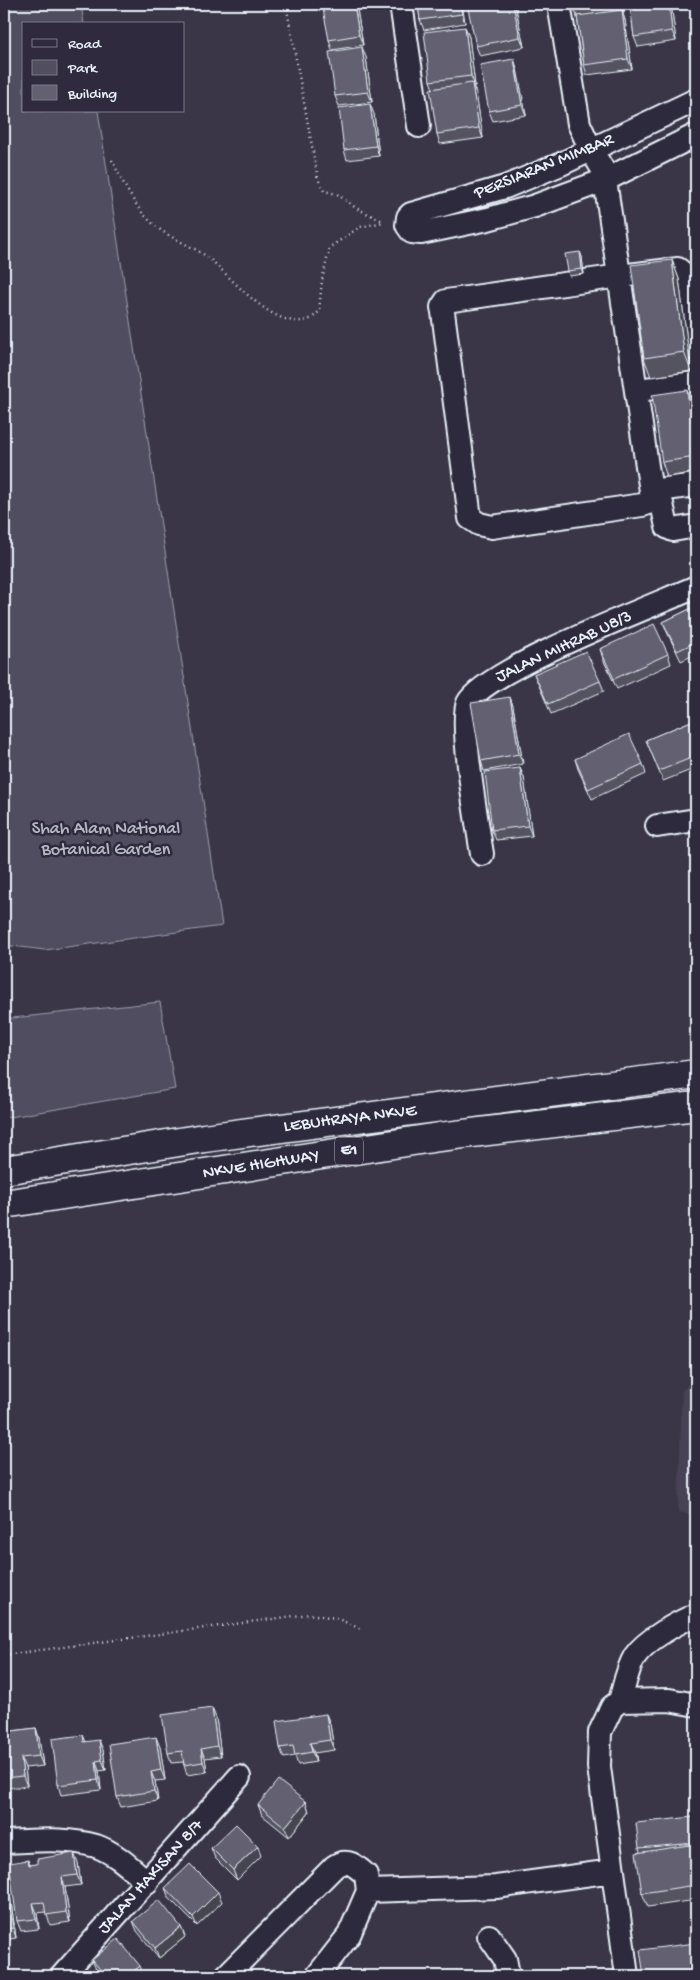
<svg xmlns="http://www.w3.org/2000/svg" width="700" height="1980" font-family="'Gochi Hand',sans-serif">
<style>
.built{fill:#464354}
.green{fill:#504e5f;stroke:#9ca0ac}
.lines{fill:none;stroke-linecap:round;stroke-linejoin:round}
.minor-casing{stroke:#e8f1f8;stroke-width:26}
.highway-casing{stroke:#e8f1f8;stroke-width:31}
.path{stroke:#e8f1f8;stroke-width:2.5;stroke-dasharray:1 4;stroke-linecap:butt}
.minor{stroke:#2f2a3d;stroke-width:22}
.highway{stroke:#2f2a3d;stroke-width:28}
.wall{fill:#555361;stroke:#e8f1f8}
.shaded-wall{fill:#45444f;stroke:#e8f1f8}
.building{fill:#636171;stroke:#e8f1f8}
.labels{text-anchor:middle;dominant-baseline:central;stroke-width:5;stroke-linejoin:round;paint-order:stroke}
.shield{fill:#2f2a3d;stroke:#b0b5c0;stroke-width:1}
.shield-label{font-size:16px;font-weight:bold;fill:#e8f1f8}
.street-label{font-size:18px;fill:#e8f1f8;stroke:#2f2a3d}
.park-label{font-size:18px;fill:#b3b8c2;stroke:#2f2a3d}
</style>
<rect width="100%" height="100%" fill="#3a3648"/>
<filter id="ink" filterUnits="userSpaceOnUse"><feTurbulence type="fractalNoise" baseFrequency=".02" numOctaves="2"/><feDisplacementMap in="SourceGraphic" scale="10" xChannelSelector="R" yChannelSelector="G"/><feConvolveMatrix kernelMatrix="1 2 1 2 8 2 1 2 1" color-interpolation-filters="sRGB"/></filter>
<g filter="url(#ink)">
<path class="built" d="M696 1376V1515L678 1512 682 1391Z"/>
<path class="green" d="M4 4H81L84 24H24V111H98L222 926 45 950 4 945Z
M160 1002 175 1089 4 1118V1019Z"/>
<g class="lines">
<defs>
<path id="minor" d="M401 4 419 126
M559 4 579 124 591 150 602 168 605 180 647 466 652 497 646 504 642 505 492 527 479 524 470 518 443 312 442 307 446 301 620 276 678 269 685 275 686 281 696 349
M696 100 561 164 505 187 411 214 408 217 407 225 412 232 421 233 488 219 535 206 605 180 696 135
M637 390 696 383
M659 490 667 527 673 530 696 526
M651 491 696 485
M657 826 696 820
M482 854C478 828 459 721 468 703 484 670 655 605 696 587
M620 1701 612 1707 600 1732 599 1767 627 1976
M620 1701C624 1687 627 1669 635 1656 646 1640 678 1622 696 1615
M620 1701 669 1700 696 1705
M4 1842C34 1841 67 1837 96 1846 116 1853 132 1869 147 1882
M368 1891 496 1887 613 1871
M489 1936 505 1959 508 1974 506 1976
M62 1976 239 1777
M226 1976 335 1866C348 1858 356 1866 366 1875L368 1891 349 1935 317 1976"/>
<path id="highway" d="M4 1170 204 1138 696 1074
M4 1204 439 1137 696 1106"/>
</defs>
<use href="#minor" class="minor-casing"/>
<use href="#highway" class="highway-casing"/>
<path class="path" d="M286 4 318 179 324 191 337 194 356 208 383 221
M112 160C123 182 133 205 151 222 166 237 189 244 206 256 231 275 273 333 310 319 313 318 316 314 319 312L322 280 330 247 360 227 384 222
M4 1655 309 1614 336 1618 361 1629"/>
<use href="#minor" class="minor"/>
<use href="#highway" class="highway"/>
</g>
<path class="wall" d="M356 4 363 45 332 50 329 40Z
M418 4H462L465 23 424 30 420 20Z
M515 4 524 47 480 56 476 46Z
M573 4H623L624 13H622L625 20 632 69 587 75 584 65 577 17 574 8Z
M630 4H671L676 41 638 47 634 37Z
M465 27 469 37 475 86H473L476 93 483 138 440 144 437 134 433 89 430 81Z
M366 57 372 102 339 106 335 96Z
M514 59 517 69 526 115 493 121 489 111Z
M374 114 379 156 347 160 344 150Z
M580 252 582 257 584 274 569 276 568 271Z
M672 260 679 279 691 371 651 377 644 358Z
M687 390 692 405 696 432V472L667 477 662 462Z
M696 606V654L681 661 667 632 663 622Z
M600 649 668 654 671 664 617 689 603 659Z
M534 674 600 681 604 691 551 714Z
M510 697 513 706 523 764 484 771 481 761Z
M696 719V768L663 781 646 740Z
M575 759 643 764 646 774 592 799 578 769Z
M520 768 524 778 532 836 496 840 492 830Z
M326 1714 330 1724 334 1750 314 1753 316 1762 298 1765 295 1756 284 1758 280 1748Z
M216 1718 221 1756 205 1758 207 1772 187 1775 183 1762 171 1763 168 1753Z
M36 1728 39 1738 43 1766 25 1768 27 1786 6 1788 4 1783V1732Z
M83 1735 86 1742 103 1750 106 1770 99 1771 101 1790 61 1795 58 1785Z
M160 1747 165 1780 155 1781 158 1801 121 1807 117 1797Z
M306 1802 309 1812 289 1837 262 1815 258 1805Z
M696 1827V1900L648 1907 642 1893 640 1852 639 1848Z
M211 1848 261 1856 237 1880 215 1858Z
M4 1855 5 1858 16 1938 4 1940Z
M28 1860 30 1865 78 1863 81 1885 65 1887 70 1922 50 1925 46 1912 37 1913 39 1929 21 1931 17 1921Z
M165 1888 222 1902 197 1926 169 1898Z
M133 1921 181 1927 185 1937 159 1958 137 1931Z
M92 1960 144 1976H99L98 1974Z"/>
<path class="shaded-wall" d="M354 4H356L363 45 359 35Z
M460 4H462L465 23 462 14Z
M513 4H515L524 47 520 37Z
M620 4H623L624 13Z
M669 4H671L676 41 672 31Z
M622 10 625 20 632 69 628 59Z
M465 27 469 37 475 86 471 76Z
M362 47 366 57 372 102 368 92Z
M514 59 517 69 526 115 522 105Z
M472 83 476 93 483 138 479 128Z
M370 104 374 114 379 156 376 146Z
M580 252 582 257 584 274 582 269Z
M672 260 679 279 691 371 684 352Z
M687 390 692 405 696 432V453Z
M510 697 513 706 523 764 519 754Z
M520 768 524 778 532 836 528 826Z
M212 1708 216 1718 221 1756 217 1746Z
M326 1714 330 1724 334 1750 330 1740Z
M36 1728 39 1738 43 1766 39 1756Z
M156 1737 160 1747 165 1780 161 1770Z
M99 1740 103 1750 106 1770 102 1760Z
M310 1743 314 1753 316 1762 312 1752Z
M201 1749 205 1758 207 1772 203 1762Z
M21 1758 25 1768 27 1786 23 1776Z
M96 1761 99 1771 101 1790 98 1780Z
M151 1772 155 1781 158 1801 154 1791Z
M306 1802 309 1812 289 1837 285 1827Z
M693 1817 696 1827V1847L695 1843Z
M258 1846 261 1856 237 1880 233 1870Z
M74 1853 78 1863 81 1885 77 1875Z
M4 1855 5 1858 16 1938 13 1928 4 1865Z
M62 1877 65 1887 70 1922 66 1912Z
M218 1892 222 1902 197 1926 193 1917Z
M33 1903 37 1913 39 1929 36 1919Z
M181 1927 185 1937 159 1958 155 1948Z
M140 1966 144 1976H128Z"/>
<path class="building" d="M322 4H354L359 35 329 40Z
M418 4H460L462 14 420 20Z
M467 4H513L520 37 476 46Z
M573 4H614L574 8Z
M630 4H669L672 31 634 37Z
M622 10 628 59 584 65 577 16Z
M465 27 471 76 430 81 424 32Z
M362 47 368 92 335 96 329 52Z
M514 59 522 105 489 111 480 65Z
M472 83 479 128 437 134 430 89Z
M370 104 376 146 344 150 339 108Z
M580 252 582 269 568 271 565 254Z
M672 260 684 352 644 358 631 265Z
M687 390 696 457 662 462 652 395Z
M696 606V642L677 651 663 622Z
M654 624 668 654 614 679 600 649Z
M586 651 600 681 548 704 534 674Z
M510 697 519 754 481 761 471 703Z
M696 719V756L659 771 646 740Z
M629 734 643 764 588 789 575 759Z
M520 768 528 826 492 830 485 772Z
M212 1708 217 1746 201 1749 203 1762 184 1765 182 1751 168 1753 162 1715Z
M326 1714 330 1740 310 1743 312 1752 295 1755 293 1746 280 1748 276 1721Z
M36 1728 39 1756 21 1758 23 1776 4 1778V1732Z
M83 1735 84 1742 99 1740 102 1760 96 1761 98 1780 58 1785 52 1739Z
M156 1737 161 1770 151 1772 154 1791 117 1797 109 1744Z
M278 1780 306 1802 285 1827 258 1805Z
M693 1817 695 1843 639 1848 636 1823Z
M236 1824 258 1846 233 1870 211 1848Z
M696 1844V1885L642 1893 636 1853Z
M74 1853 77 1875 62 1877 66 1912 46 1915 44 1902 33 1903 36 1919 17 1921 9 1863 28 1860 29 1865 37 1864V1859Z
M190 1864 218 1892 193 1917 165 1888Z
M4 1865 13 1928 4 1930Z
M159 1900 181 1927 155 1948 133 1921Z
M118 1939 140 1966 128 1976H106L92 1960Z
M696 1943V1976H644L640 1950Z"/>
</g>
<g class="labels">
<rect class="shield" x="335" y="1137.5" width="28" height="27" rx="4"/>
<g class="shield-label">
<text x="349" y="1151">E1</text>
</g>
<g class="street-label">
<text transform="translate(544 167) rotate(-22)">PERSIARAN MIMBAR</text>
<text transform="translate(564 647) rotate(-25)">JALAN MIHRAB U8/3</text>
<text transform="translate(350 1119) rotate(-7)">LEBUHRAYA NKVE</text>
<text transform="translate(261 1165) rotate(-9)">NKVE HIGHWAY</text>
<text transform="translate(151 1877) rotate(-48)">JALAN HAKISAN 8/7</text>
</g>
<g class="park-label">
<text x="106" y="829">Shah Alam National<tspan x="106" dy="21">Botanical Garden</tspan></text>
</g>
</g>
<rect width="700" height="1980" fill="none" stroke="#2f2a3d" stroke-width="20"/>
<rect x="10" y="10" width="680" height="1960" fill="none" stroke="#e8f1f8" stroke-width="2" filter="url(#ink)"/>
<rect x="22" y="22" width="162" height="90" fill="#2f2a3d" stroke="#797a88"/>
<rect x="32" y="39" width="25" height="8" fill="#2f2a3d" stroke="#797a88"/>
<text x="68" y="48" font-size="15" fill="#e8f1f8">Road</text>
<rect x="32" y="60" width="25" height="15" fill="#504e5f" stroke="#797a88"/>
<text x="68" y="72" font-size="15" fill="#e8f1f8">Park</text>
<rect x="32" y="85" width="25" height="15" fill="#636171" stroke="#797a88"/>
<text x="68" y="98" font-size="15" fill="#e8f1f8">Building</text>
</svg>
